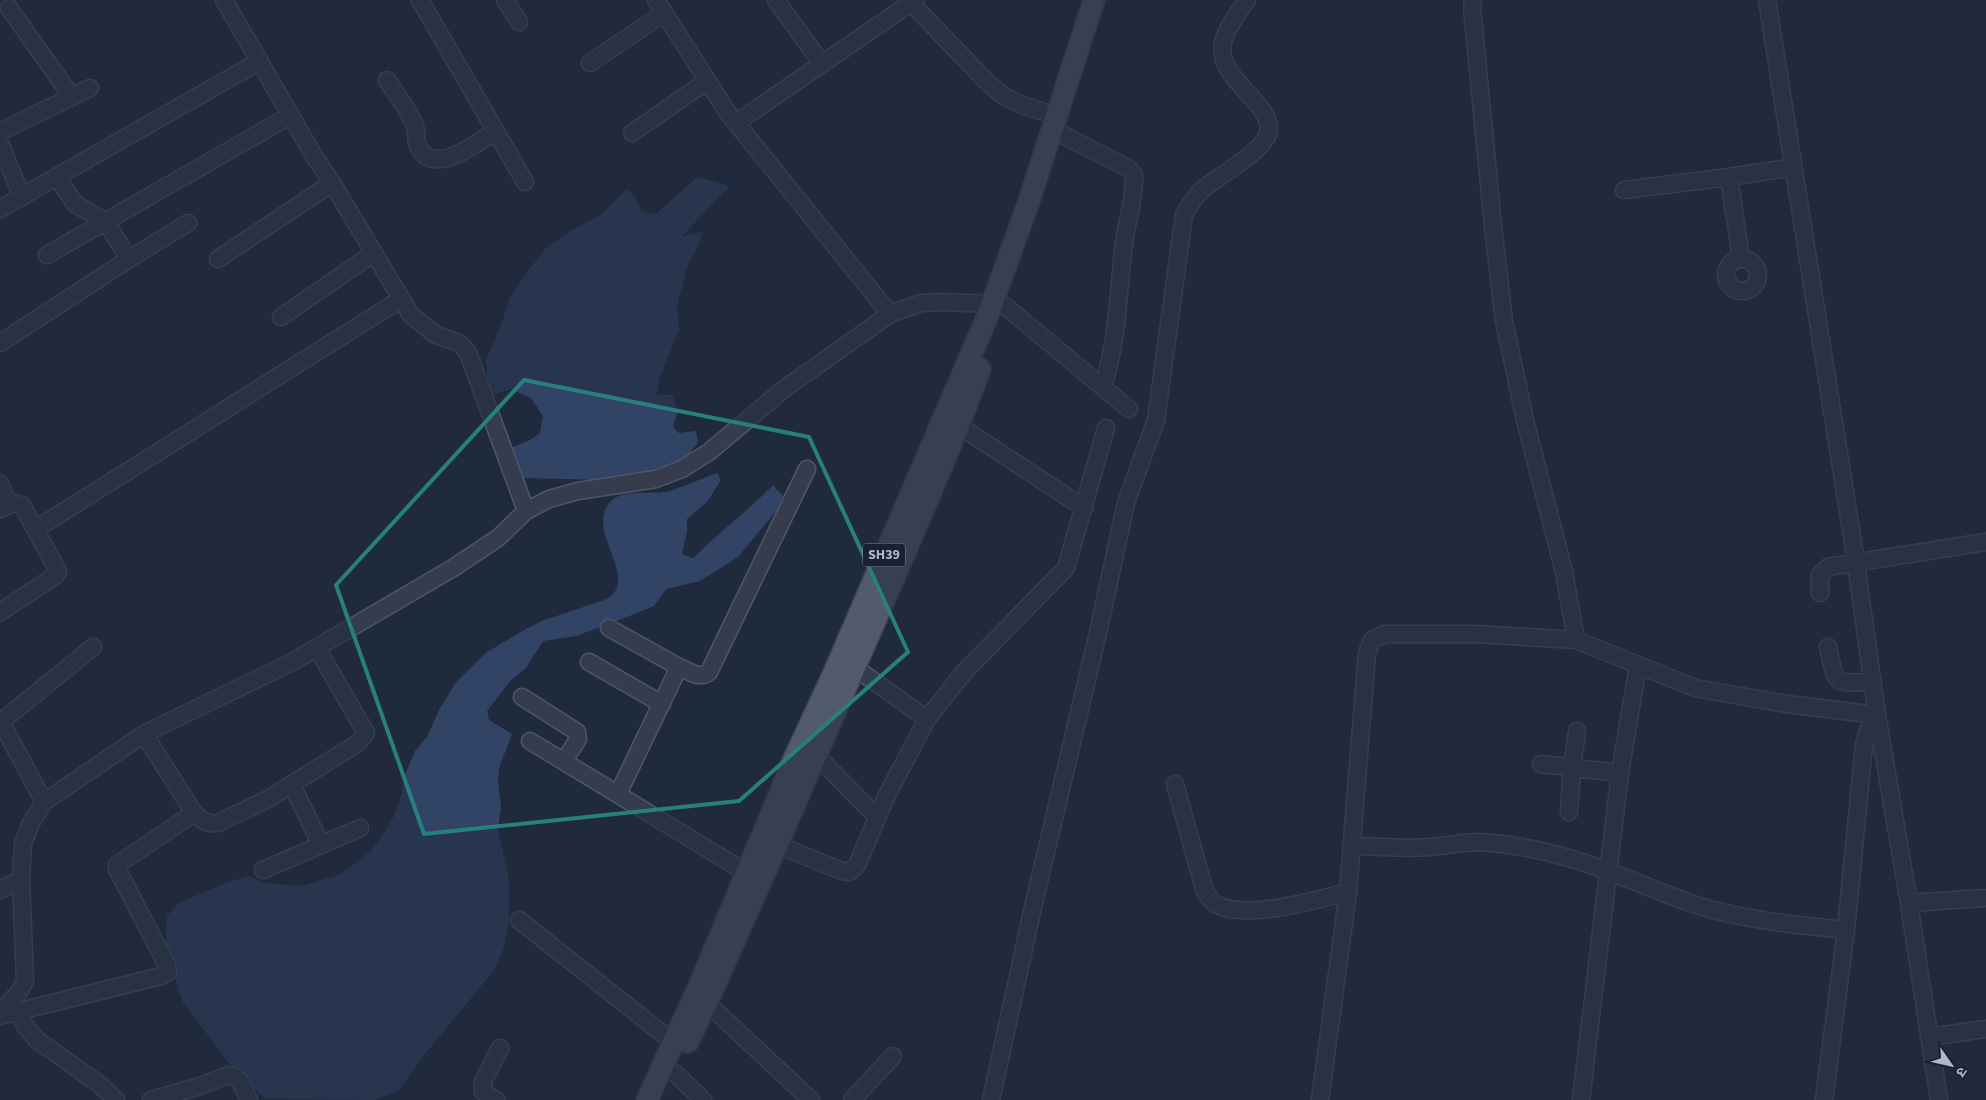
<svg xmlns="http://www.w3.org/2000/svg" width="1986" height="1100" font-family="'Source Sans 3','Noto Sans Devanagari',sans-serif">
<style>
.water{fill:#314466}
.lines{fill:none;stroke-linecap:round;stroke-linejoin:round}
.minor-casing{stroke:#4f5767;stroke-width:19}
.major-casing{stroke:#3d4556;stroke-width:24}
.minor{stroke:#343c4d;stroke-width:16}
.major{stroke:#515b6d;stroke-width:21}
.marked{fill:none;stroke:#27807c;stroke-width:4;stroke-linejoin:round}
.labels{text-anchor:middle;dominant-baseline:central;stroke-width:4;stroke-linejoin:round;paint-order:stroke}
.shield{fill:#192131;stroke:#828a9b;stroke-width:1}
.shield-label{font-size:14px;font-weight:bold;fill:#afb7c9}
</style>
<rect width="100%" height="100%" fill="#202a3d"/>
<path class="water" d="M697 177 730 186 681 237 702 232 698 246 687 267 677 306 679 329 659 380 657 395H672L678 410 673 427 679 433 696 431 698 442 687 457 672 470 609 480 522 478 506 451C517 444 530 442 540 433L543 416 531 398 511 389 489 397 486 360 501 325 510 297 527 272 547 247 572 230 599 216 627 189 636 198 641 211 656 214Z
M717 473 721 480 707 502 687 519V531L682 554 693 558C719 532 748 511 773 485L783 496 776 511 738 557 700 581 666 589 654 606 627 617 576 636 543 641 526 668 511 680 487 711 489 720 512 734 499 768 498 782 501 806 498 829 509 881V919L504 947 495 969 425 1054 399 1090 375 1100 265 1099 228 1062 182 1001 167 951 166 932 167 916 179 903 223 884 248 876 265 883 302 886 341 874 371 851 384 833 393 818 401 796 405 775 415 751 427 737 440 708 456 682 487 652 526 629 542 621 607 599C637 580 597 542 604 514 612 483 648 497 670 491 686 486 702 478 717 473Z"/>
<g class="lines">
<defs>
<path id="minor" d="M224 0 314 156 332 183 411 315 436 335 459 343 468 353 526 511
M420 0 525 182
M505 0 519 22
M776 0 822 64
M1473 0 1472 8 1493 226 1504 321 1525 420 1564 572 1576 640
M1767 0 1854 549 1877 715 1909 903 1939 1100
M911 3 988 83 1005 97 1022 105 1057 116
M9 8 72 97
M590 63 664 13
M387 80C396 94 409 110 415 126 417 134 415 141 419 148 436 177 477 142 496 131
M736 123 915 0
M0 132 90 88
M632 133 707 81
M1063 135 1128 168 1134 175C1135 197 1127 221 1124 243 1118 292 1118 340 1103 387
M0 143 22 197
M1729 177 1741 259
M1624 190 1729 177 1793 167
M0 209 260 61
M47 255 291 115
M1726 275a16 16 0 1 1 32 0a16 16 0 1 1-32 0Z
M129 259 188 223
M218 259 332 183
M1004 305 1129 409
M890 314 921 303 942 302 992 304
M281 317 374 253
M0 343 129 259 107 224 98 217 75 204 57 177
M958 425 1084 508
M0 484 9 505
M0 509 13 503 22 505 58 571 55 576 0 612
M36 529 401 299
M1820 593V575L1828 567 1986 542
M609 628 679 667 618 794
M1828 647C1837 687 1832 683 1873 682
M589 662 662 704
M679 667C689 671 700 680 709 672L807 469
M522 697 577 732 578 739 564 761
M927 719 965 671 1066 568 1106 428
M0 720 44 802
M1 722 93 647
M144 734 194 813C202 820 207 825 218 823L268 799 358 743 366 733 317 648
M530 741 747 873
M816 755 877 817
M1541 764 1620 773
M1175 784 1205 892C1208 896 1211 901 1215 904 1247 921 1314 900 1348 892
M292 785 321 845
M1569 812 1572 767 1577 731
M768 841 842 871 849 872 857 865 886 797 927 719 854 667
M1351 845C1377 847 1403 849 1430 847 1446 846 1463 842 1479 842 1502 843 1524 847 1546 852 1599 864 1646 888 1696 905 1744 920 1796 925 1846 930
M263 870 360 828
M0 890 21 879
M1909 903 1984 898
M519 920 673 1042
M707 1003 811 1100
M18 1011 25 1026 37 1040 99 1084 116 1100
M0 1012 19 992 25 981 21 879 23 844 31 823 44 802 144 734 294 661 453 568 498 538 526 511 549 499 578 491 656 479 682 469 709 452 784 389 890 314 728 113 656 0
M0 1016 161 976 168 972 167 965 117 869V865L194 813
M1929 1037 1986 1029
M675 1073 703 1100
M151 1100 197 1087 228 1075 234 1076 240 1081 249 1100
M496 1100 483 1092V1082L500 1048
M852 1100 893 1056
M991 1100 1033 907 1097 637 1126 503 1156 420 1184 215C1189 206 1194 197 1202 190 1217 177 1262 152 1268 134 1277 103 1211 79 1224 39 1228 25 1239 12 1247 0
M1320 1100 1348 892 1367 653 1372 640 1385 634H1476L1576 640 1695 688 1787 704 1877 715 1868 730 1864 745 1846 930 1824 1100
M1581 1100 1620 773 1638 666"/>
<path id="major" d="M688 1042C741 931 789 816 839 703 887 592 938 482 980 369
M647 1100 703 977 795 757 834 673 988 315 1028 204 1094 0"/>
</defs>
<use href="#minor" class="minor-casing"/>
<use href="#major" class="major-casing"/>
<use href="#minor" class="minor"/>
<use href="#major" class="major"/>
</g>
<path d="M0 0H1986V1100H0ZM524 380 809 437 908 652 739 801 424 834 336 585Z" fill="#202a3d" fill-opacity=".55" fill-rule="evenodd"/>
<path class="marked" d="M524 380 809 437 908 652 739 801 424 834 336 585Z"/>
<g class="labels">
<rect class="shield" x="863" y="543.5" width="42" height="23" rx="4"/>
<g class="shield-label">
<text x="884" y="555">SH39</text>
</g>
</g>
<g transform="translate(1951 1065) rotate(124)" stroke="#192131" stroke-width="4" paint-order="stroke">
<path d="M0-4L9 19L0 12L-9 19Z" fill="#afb7c9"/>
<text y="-8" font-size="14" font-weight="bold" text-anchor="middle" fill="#afb7c9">उ</text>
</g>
</svg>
